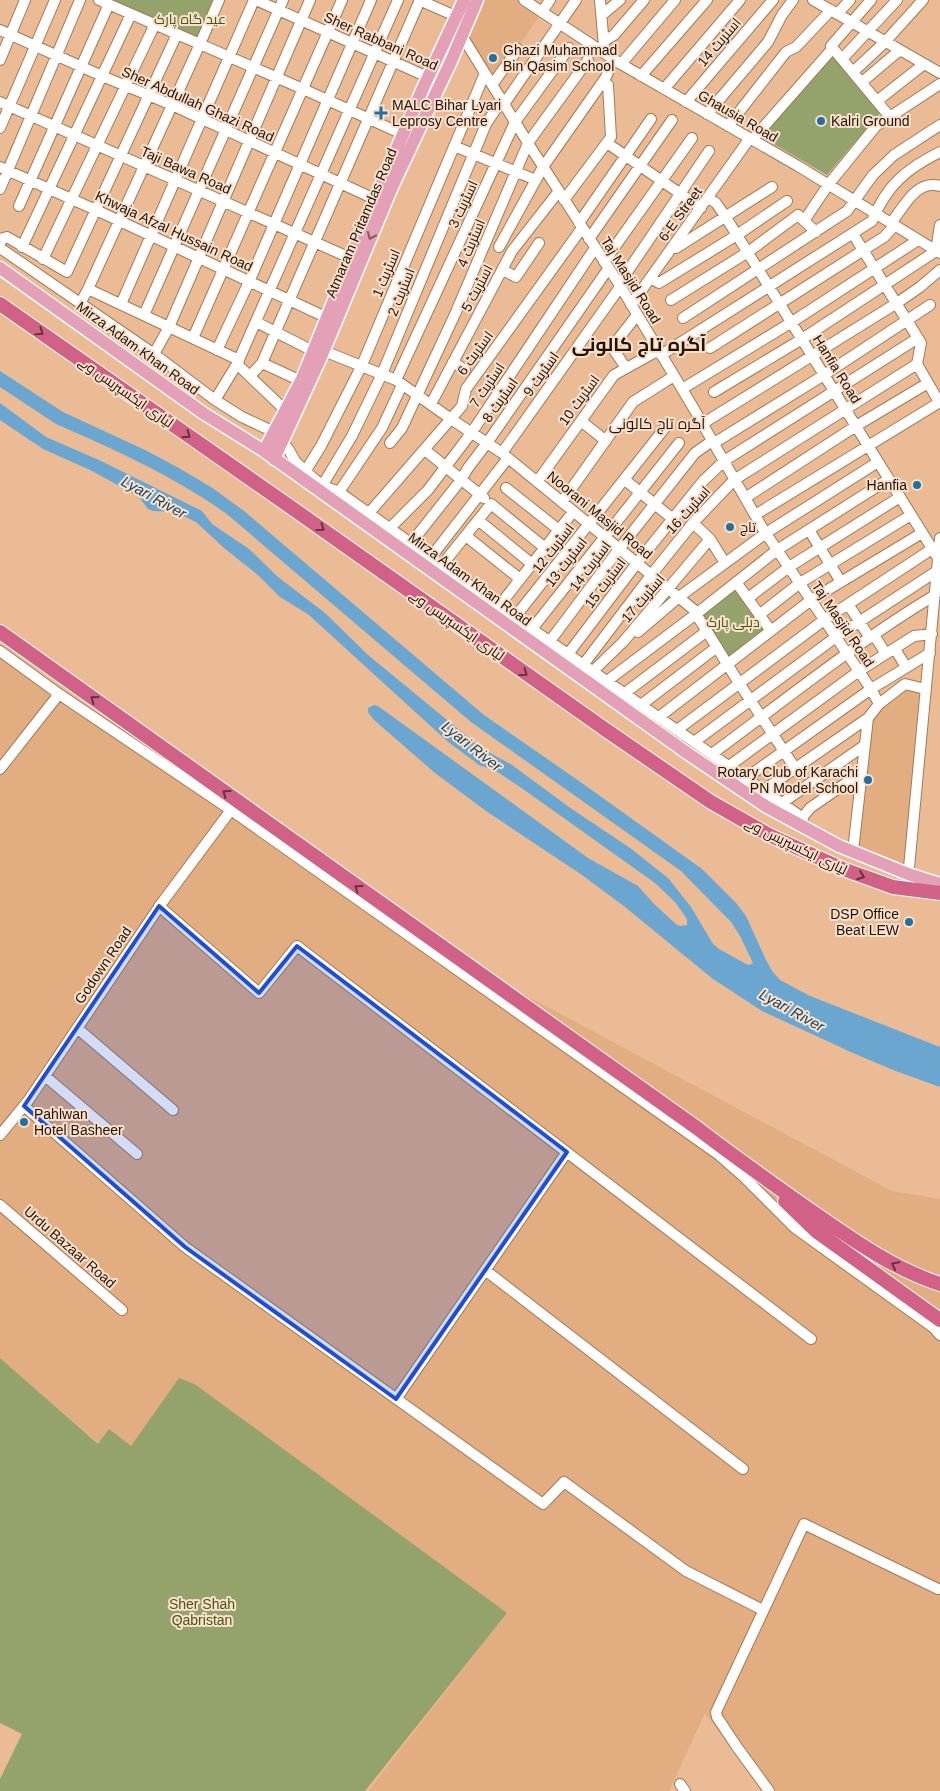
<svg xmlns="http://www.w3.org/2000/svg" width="940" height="1791" font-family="Helvetica,Cairo,sans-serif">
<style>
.built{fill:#e1ad81}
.green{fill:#94a26c}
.water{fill:#6aa6d0}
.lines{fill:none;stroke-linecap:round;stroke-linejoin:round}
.minor-casing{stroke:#a47954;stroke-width:12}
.major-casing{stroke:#fff;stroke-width:15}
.highway-casing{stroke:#fff;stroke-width:16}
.minor{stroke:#fff;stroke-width:10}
.major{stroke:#e3a0b7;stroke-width:12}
.highway{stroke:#d16187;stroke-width:14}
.oneway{stroke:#835a5e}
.oneway2{stroke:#693239}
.marked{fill:#1d4ed8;fill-opacity:0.2;stroke:#1d4ed8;stroke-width:4;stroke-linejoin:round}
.poi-dot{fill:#2071a2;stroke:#f9e1ce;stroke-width:2}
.labels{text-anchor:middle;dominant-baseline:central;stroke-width:4;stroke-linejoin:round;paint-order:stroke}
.park-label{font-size:14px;fill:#49570f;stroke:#f9e1ce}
.street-label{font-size:14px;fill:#231305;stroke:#f9e1ce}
.poi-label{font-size:14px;fill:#231305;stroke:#f9e1ce;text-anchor:start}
.neighbourhood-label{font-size:15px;fill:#231305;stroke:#f9e1ce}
.water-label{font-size:15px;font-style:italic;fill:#0f3f5c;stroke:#f9e1ce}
.district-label{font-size:19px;font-weight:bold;fill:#231305;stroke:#f9e1ce}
</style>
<rect width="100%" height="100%" fill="#eabb95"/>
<path class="built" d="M472 0H523L542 12 492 85 459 31Z
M0 658 187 785 364 909 892 1191 940 1199V1791H762L705 1713 669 1791H368L507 1613 179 1378 131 1447 99 1444 0 1358Z
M905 684 925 689 908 874 853 851 868 718Z"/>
<path class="green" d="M99 0H219L200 44Z
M833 48 884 108 827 175 757 134Z
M737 582 771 631 728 664 696 614Z
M0 1358 98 1444 109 1429 131 1446 179 1378 196 1385 507 1613 365 1791H0V1779L22 1734 0 1723Z"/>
<path class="water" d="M0 371 63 412 145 450 177 467 211 487 244 511 484 715 579 781 702 869 736 903 746 916 765 958 772 971 780 980 810 996 940 1047V1087L893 1070 853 1053 762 1011 713 979 625 907 582 875 486 811 435 773 374 720 368 712V708L374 705 378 706 588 858 638 886 654 904 676 924 680 926 687 925V919L675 902 655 883 523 789 496 771 479 765 447 741 309 615 280 597 259 576 224 548 196 522 175 512 153 511 148 509 138 496 90 470 43 449 0 420V403L46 437 99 460 202 511 212 524 249 549 278 577 325 613 368 655 475 743 485 750 512 765 569 807 630 848 668 878 691 907 713 944 719 949 746 964 749 965 753 963 740 936 731 922 681 871 471 722 228 515C177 478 114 449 56 424L0 387Z"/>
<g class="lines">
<defs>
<path id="minor" d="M99 0 303 89 409 137
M256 0 441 83
M419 0 462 19
M524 0 621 64 798 166 940 253
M600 0 604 46
M813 0 940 73
M871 0 831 46 890 117
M542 12 550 0
M837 14 850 0
M602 15 620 0
M0 30 102 76 172 105 381 202
M459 31 533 151 619 284 694 409 763 529 871 689 879 704
M604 41 614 35 644 0
M842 59 897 0
M0 60 25 0
M621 64 675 0
M853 72 885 42 923 0
M641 76 707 0
M862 82 900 50
M492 85 518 49
M664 89 740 0
M877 101 924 64
M0 102 357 261
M686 102 773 0
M504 104 576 0
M707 114 768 42 782 15 793 0
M728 126 786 52 796 47 831 10
M0 128 55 0
M752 140 833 48
M607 143 701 208
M454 146 536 180
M0 167 96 210 332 320
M0 189 80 0
M708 198 716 203 725 216 938 558
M564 200 611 137 608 85 603 81
M19 206 109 4
M804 221 828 185 876 126 940 84
M579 223 651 119
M891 223C904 207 916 179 940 186
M853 234 921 343 917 364 939 402
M589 239 672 120
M0 243 3 238 7 237 67 272 177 34
M22 247 131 14
M499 247 543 167 606 77 613 59
M0 248 154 354 215 400 242 417 274 432 289 450 295 461 305 471 323 486 339 492 486 597 803 818
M676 248 772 187
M43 259 155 24
M604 262 692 138
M503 270 516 277 539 243
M650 278 659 283 737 235 787 201
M619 284 709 151
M88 289 239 360
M671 300 748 252 798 215 816 232
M81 302 88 289 200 44 219 0
M121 304 254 0
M631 305 750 138
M144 315 283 0
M683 318 847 211 873 175 894 155 940 125
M256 322 313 351
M193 338 342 0
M710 348 884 237 895 225
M217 350 249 282 371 0
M324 351 396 380 451 419 502 453 693 609 739 683 795 768
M154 354 169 327 310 0
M661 355 872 221C887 185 906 169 940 152
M453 362 465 370
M262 363 301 381
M237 364 286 411
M626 368 612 347 637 315
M250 376 262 363 420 0
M396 380 515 122 569 48
M682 389 792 322 918 240
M714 392 802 339 936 251 940 225
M215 400 237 364 398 0
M431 404 512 251 559 191
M581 421 606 441
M702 424 897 303 920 287 940 270
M390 443 402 428 456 312 528 143 588 60
M714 443 824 375 930 305
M425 450 484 498
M502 453 620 287
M303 475 321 446 362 365 485 73
M625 480 673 519
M537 482 614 375 659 350
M506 488 559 530
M319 491 352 436 382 374 486 124 502 100
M339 492 382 428 402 385
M745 498 856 426 928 383
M562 502 633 402 674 376
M369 513 462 406 466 389 582 228
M755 515 940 402
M478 520 532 564
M693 523 710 539 725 563
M390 528 428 490 472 432 595 248
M809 530 841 582
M466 536 520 579
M411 543 461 480 468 468 487 443 608 269
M431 557 508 458
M442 565 491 504 545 548
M736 582 771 631
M748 598 789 567 900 497
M848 604 870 638
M499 606 573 512
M759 615 800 583 911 515
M515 617 668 424
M532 629 679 443
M635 629 638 632 679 597 766 533 878 462
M874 635 886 654
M550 641 619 549 695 453 712 441
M895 649 906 667
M0 651 59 694 231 810 719 1155 743 1176 795 1228 934 1328 940 1335
M568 654 637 563 704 480 724 461 918 338
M583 665 652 574 693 523 734 480 917 364
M593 671 623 642 710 539
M607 681 696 614 777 550 889 479
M625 693 707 631
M641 705 717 647
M659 717 811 600 922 533
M677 730 824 620 932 549
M694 742 836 637 937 571
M712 754C785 700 857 642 935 595
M729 766 859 671 914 636 932 634
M0 769 59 694
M746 778 871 689 930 653
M764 790 868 718
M782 803 865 745
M798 823 810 808 862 772
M853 851 868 718 879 704 905 684 925 689
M907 889 940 538
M159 906 259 993 297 946 811 1339
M77 1028 173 1110
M45 1076 137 1154
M24 1106 185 1247 543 1504 564 1482 686 1571 763 1610
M0 1135 28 1101 161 904 231 810
M0 1205 122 1310
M485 1270 743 1469
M396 1399 567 1152
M680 1784 685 1791
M769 1791 737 1747 717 1717 716 1712 804 1524 938 1589"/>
<path id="major" d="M0 268 203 413 264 451 687 753 767 807 839 846 908 874 940 884
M264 451 302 379 375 199 423 88 464 0
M274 459 321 357 392 187 452 59 477 0"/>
<path id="highway" d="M0 304 292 508 606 730 711 802 769 835 843 869 893 887 940 893
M0 632 697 1128C736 1158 777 1187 817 1215 856 1242 894 1269 940 1284
M785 1201 816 1231 940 1320"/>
</defs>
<use href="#minor" class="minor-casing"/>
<use href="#major" class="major-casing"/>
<use href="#highway" class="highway-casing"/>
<use href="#minor" class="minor"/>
<use href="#major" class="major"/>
<use href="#highway" class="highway"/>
</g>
<defs><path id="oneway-chevron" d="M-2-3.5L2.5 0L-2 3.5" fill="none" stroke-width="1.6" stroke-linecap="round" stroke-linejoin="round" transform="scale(1.25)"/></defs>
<use class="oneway" href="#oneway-chevron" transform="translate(371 236) rotate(113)"/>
<g class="oneway2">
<use href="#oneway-chevron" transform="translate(40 332) rotate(35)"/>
<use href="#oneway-chevron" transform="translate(187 435) rotate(35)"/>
<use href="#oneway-chevron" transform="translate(321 528) rotate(36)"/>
<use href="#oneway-chevron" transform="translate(524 673) rotate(36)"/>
<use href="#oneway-chevron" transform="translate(94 699) rotate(-144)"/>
<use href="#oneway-chevron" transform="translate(226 793) rotate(-144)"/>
<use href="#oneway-chevron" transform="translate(861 876) rotate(20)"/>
<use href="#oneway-chevron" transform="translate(358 888) rotate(-144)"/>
<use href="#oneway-chevron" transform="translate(895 1265) rotate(-152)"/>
</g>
<path class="marked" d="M159 906 259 993 297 946 567 1152 396 1399 185 1247 24 1106Z"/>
<g class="poi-dot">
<circle cx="493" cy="58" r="5"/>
<path d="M378.5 105.5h5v5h5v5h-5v5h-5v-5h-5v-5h5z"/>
<circle cx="821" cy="121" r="5"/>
<circle cx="917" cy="485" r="5"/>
<circle cx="730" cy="527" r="5"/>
<circle cx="868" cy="780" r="5"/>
<circle cx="909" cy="922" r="5"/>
<circle cx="24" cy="1122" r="5"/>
</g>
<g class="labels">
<g class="park-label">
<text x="190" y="19">عید گاہ پارک</text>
<text x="733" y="622">دہلی پارک</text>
<text x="202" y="1604">Sher Shah<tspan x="202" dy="16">Qabristan</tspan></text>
</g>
<g class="street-label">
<text transform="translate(381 41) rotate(24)">Sher Rabbani Road</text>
<text transform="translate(719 42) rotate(-50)">اسٹریٹ 14</text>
<text transform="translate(198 104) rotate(24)">Sher Abdullah Ghazi Road</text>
<text transform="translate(738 116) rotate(30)">Ghausia Road</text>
<text transform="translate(186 170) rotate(24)">Taji Bawa Road</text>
<text transform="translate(463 204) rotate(-65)">اسٹریٹ 3</text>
<text transform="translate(680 214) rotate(-54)">6-E Street</text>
<text transform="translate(361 223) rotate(-67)">Atmaram Pritamdas Road</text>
<text transform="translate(174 231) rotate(25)">Khwaja Afzal Hussain Road</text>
<text transform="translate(471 243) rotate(-67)">اسٹریٹ 4</text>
<text transform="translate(386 273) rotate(-67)">اسٹریٹ 1</text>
<text transform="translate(631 280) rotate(58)">Taj Masjid Road</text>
<text transform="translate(477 288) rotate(-62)">اسٹریٹ 5</text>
<text transform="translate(401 292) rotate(-68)">اسٹریٹ 2</text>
<text transform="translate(138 348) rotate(36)">Mirza Adam Khan Road</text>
<text transform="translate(475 353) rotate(-54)">اسٹریٹ 6</text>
<text transform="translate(837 369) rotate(58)">Hanfia Road</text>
<text transform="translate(541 374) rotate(-55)">اسٹریٹ 9</text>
<text transform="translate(487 385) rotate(-56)">اسٹریٹ 7</text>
<text transform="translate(126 392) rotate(35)">لیاری ایکسپریس وے</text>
<text transform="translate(500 400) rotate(-55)">اسٹریٹ 8</text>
<text transform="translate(579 400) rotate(-54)">اسٹریٹ 10</text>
<text transform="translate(688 510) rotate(-48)">اسٹریٹ 16</text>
<text transform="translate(600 515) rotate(39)">Noorani Masjid Road</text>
<text transform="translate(553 548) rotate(-52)">اسٹریٹ 12</text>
<text transform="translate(566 562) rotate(-52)">اسٹریٹ 13</text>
<text transform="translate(590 566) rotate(-53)">اسٹریٹ 14</text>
<text transform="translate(470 579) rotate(36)">Mirza Adam Khan Road</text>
<text transform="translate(605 583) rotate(-53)">اسٹریٹ 15</text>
<text transform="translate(643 598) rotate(-50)">اسٹریٹ 17</text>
<text transform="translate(843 624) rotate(56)">Taj Masjid Road</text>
<text transform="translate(457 625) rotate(35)">لیاری ایکسپریس وے</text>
<text transform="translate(796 846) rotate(26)">لیاری ایکسپریس وے</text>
<text transform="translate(103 965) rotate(-56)">Godown Road</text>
<text transform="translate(70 1247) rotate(41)">Urdu Bazaar Road</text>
</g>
<g class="poi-label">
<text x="503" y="50">Ghazi Muhammad<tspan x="503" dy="16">Bin Qasim School</tspan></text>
<text x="392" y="105">MALC Bihar Lyari<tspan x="392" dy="16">Leprosy Centre</tspan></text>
<text x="831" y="121">Kalri Ground</text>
<text x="907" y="485" text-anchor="end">Hanfia</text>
<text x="740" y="527">تاج</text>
<text x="858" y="772" text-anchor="end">Rotary Club of Karachi<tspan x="858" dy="16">PN Model School</tspan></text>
<text x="899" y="914" text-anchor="end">DSP Office<tspan x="899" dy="16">Beat LEW</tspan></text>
<text x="34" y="1114">Pahlwan<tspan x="34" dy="16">Hotel Basheer</tspan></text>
</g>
<g class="neighbourhood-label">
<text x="657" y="423">آگرہ تاج کالونی</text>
</g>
<g class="water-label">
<text transform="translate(154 497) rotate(29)">Lyari River</text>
<text transform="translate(472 746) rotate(38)">Lyari River</text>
<text transform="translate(792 1010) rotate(29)">Lyari River</text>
</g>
<g class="district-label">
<text x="639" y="344">آگرہ تاج کالونی</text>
</g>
</g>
</svg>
